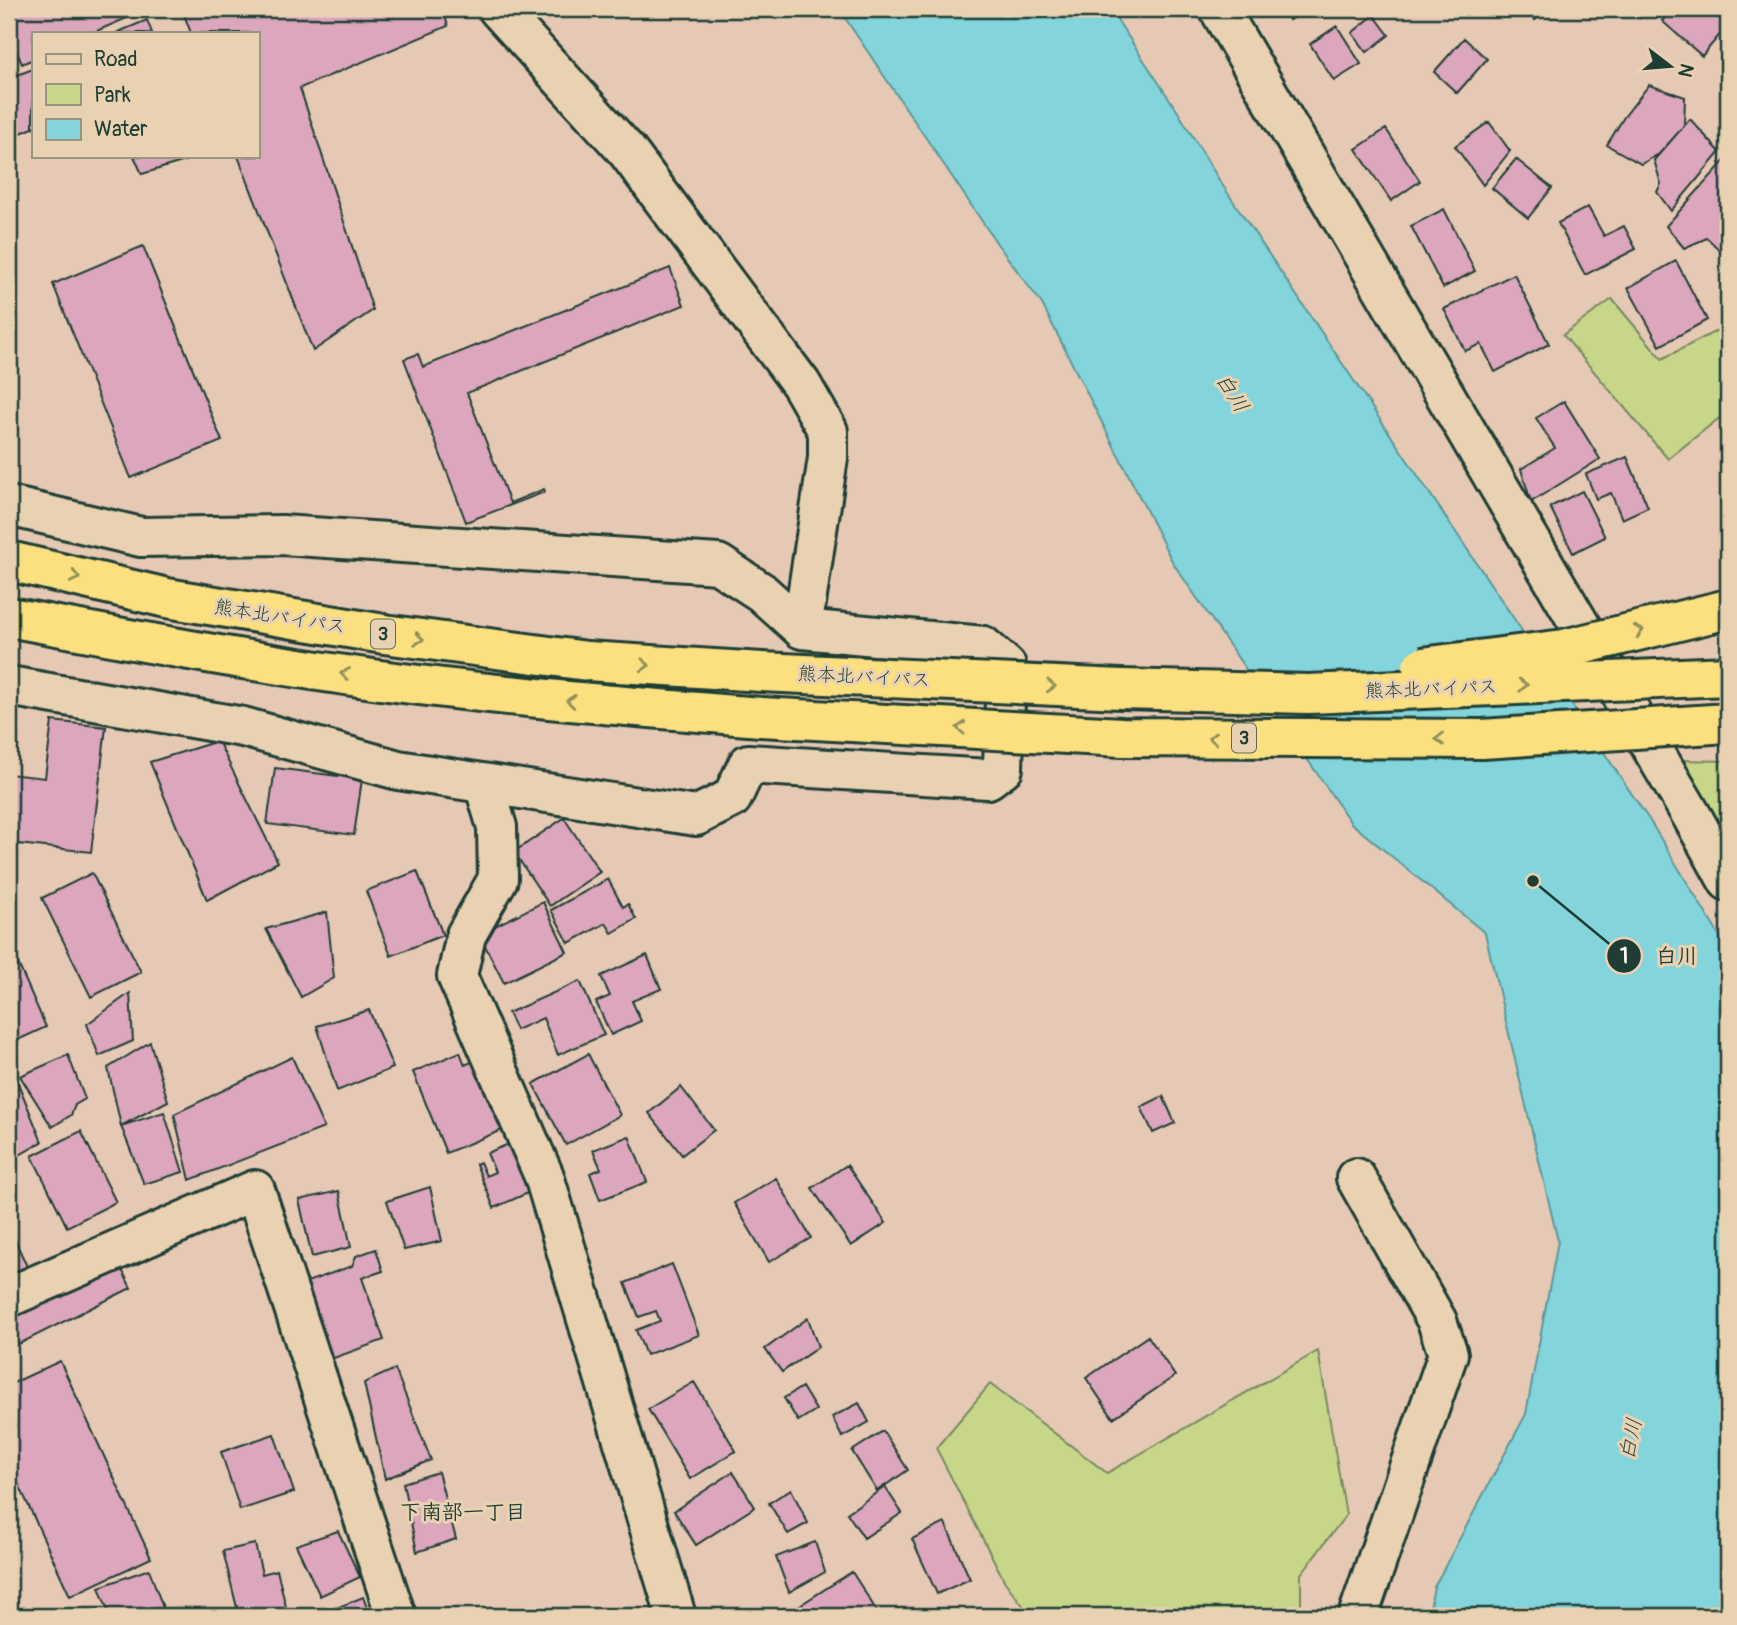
<svg xmlns="http://www.w3.org/2000/svg" width="1737" height="1625" font-family="Pangolin,'Klee One',sans-serif">
<style>
.green{fill:#c8d68a;stroke:#748a5f;stroke-width:2}
.water{fill:#83d4db;stroke:#5b9898;stroke-width:2}
.building{fill:#dca6bd;stroke:#1f3d34;stroke-width:2}
.lines{fill:none;stroke-linecap:round;stroke-linejoin:round}
.minor-casing{stroke:#1f3d34;stroke-width:44}
.highway-casing{stroke:#1f3d34;stroke-width:44}
.minor{stroke:#e9d2b2;stroke-width:38}
.highway{stroke:#fce080;stroke-width:38}
.highway-bridge-casing{stroke:#1f3d34;stroke-width:44;stroke-linecap:butt}
.highway-bridge{stroke:#fce080;stroke-width:38}
.oneway{stroke:#8e8e5a}
.labels{text-anchor:middle;dominant-baseline:central;stroke-width:6;stroke-linejoin:round;paint-order:stroke}
.shield{fill:#e9d2b2;stroke:#5c6a5a;stroke-width:2}
.shield-label{font-size:18px;font-weight:bold;fill:#1f3d34}
.street-label{font-size:19px;fill:#1f3d34;stroke:#e9d2b2}
.water-label{font-size:21px;font-style:italic;fill:#24453c;stroke:#e9d2b2}
.neighbourhood-label{font-size:21px;font-weight:bold;fill:#1f3d34;stroke:#e9d2b2}
.leader{fill:none;stroke:#1f3d34;stroke-width:2.5}
.callout-dot{fill:#1f3d34;stroke:#e9d2b2;stroke-width:2.5}
.mark-label{font-size:21px;text-anchor:middle;font-weight:bold;fill:#fff}
.callout-label{font-size:21px;text-anchor:middle;font-weight:bold;fill:#1f3d34;stroke:#e9d2b2;stroke-width:6;stroke-linejoin:round;paint-order:stroke}
</style>
<rect width="100%" height="100%" fill="#e6c9b4"/>
<filter id="ink" filterUnits="userSpaceOnUse"><feTurbulence type="fractalNoise" baseFrequency=".0143" numOctaves="2"/><feDisplacementMap in="SourceGraphic" scale="14" xChannelSelector="R" yChannelSelector="G"/><feConvolveMatrix kernelMatrix="1 2 1 2 8 2 1 2 1" color-interpolation-filters="sRGB"/></filter>
<g filter="url(#ink)">
<path class="green" d="M1612 299 1662 359 1728 325V411L1668 459 1563 335Z
M1679 760 1728 761V849Z
M1318 1351 1346 1515 1301 1574V1616H1031L1005 1582 936 1448 990 1384 1107 1473Z"/>
<path class="water" d="M839 9H1110L1178 112 1221 183 1650 821 1728 950V1616H1428L1434 1587 1526 1414 1558 1241 1485 933 1351 823 1173 563 1042 304 998 245Z"/>
<path class="building" d="M9 9H123L127 18 92 33H33V59L22 64 9 34Z
M182 9H443L448 26 300 88 373 310 313 351 238 156H257V33H191Z
M1283 9H1308L1289 20Z
M1527 9H1548L1549 10 1535 20Z
M1629 9H1647L1639 18Z
M1672 9H1726L1728 11V25L1702 56 1662 21Z
M1374 15 1389 35 1367 52 1352 33Z
M147 20 152 33H116Z
M1337 26 1361 64 1334 81 1310 44Z
M1464 38 1487 59 1457 93 1434 72Z
M33 69V128L11 137 9 131V78Z
M1728 74V90L1720 83Z
M1649 85 1685 97 1684 126 1659 154 1641 164 1607 145 1624 117Z
M1690 119 1720 152 1671 211 1657 192 1661 184 1654 160Z
M1489 122 1510 151 1483 185 1455 146Z
M1386 129 1420 181 1391 201 1356 149Z
M134 156H183L185 161 142 174Z
M1728 157V252L1726 256 1707 238 1684 248 1666 226Z
M1516 159 1552 188 1528 218 1492 188Z
M1588 207 1604 236 1624 226 1636 249 1585 275 1558 223Z
M1444 209 1475 271 1443 288 1411 226Z
M143 246 222 441 131 478 53 284Z
M1676 261 1707 320 1660 346 1628 288Z
M670 268 684 305 467 393 510 503 544 489 545 492 466 522 404 359 418 354 423 367Z
M1514 274 1549 344 1495 372 1481 344 1465 351 1444 309Z
M1564 401 1600 459 1531 502 1521 469 1555 448 1536 418Z
M1627 457 1648 507 1622 519 1611 493 1596 499 1586 474Z
M1582 491 1605 537 1573 553 1550 507Z
M52 721 106 727 91 852 9 843V774L45 778Z
M218 741 278 862 207 900 150 762Z
M275 768 362 779 354 835 267 824Z
M564 818 600 872 550 906 514 852Z
M417 871 443 935 391 956 366 891Z
M92 873 141 972 91 997 42 898Z
M608 879 623 907 628 904 636 919 612 933 606 923 569 943 551 910Z
M543 902 567 952 504 983 479 934Z
M327 912 334 978 301 997 266 929Z
M9 943 46 1027 9 1044Z
M647 955 661 989 632 1001 641 1021 611 1035 596 1002 610 996 601 976Z
M580 981 604 1035 558 1055 543 1018 516 1030 508 1013Z
M130 993 133 1041 99 1056 87 1024Z
M369 1010 393 1068 337 1091 317 1026Z
M150 1042 168 1101 121 1126 108 1068Z
M460 1052 465 1065 478 1059 517 1124 446 1153 413 1072Z
M588 1054 620 1115 566 1145 533 1084Z
M68 1055 85 1099 75 1105 71 1115 52 1127 20 1076Z
M292 1057 324 1128 190 1180 174 1114Z
M9 1061 42 1142 9 1161Z
M681 1087 714 1130 682 1155 649 1113Z
M1163 1096 1175 1123 1153 1133 1141 1107Z
M164 1112 183 1172 144 1184 121 1126Z
M81 1131 116 1202 67 1227 32 1156Z
M629 1136 647 1182 600 1200 590 1173 601 1169 593 1150Z
M511 1143 532 1191 494 1208 476 1164 480 1162 486 1176 495 1172 487 1153Z
M847 1165 886 1223 851 1246 812 1188Z
M776 1178 811 1238 769 1262 734 1203Z
M430 1187 442 1241 404 1250 387 1201Z
M339 1191 351 1247 312 1257 299 1200Z
M9 1227 30 1273 9 1282Z
M376 1249 383 1271 362 1278 384 1340 331 1359 304 1283 352 1266 356 1256Z
M113 1251 131 1288 9 1349V1303Z
M672 1264 699 1335 646 1355 636 1330 660 1321 656 1311 639 1317 625 1283Z
M808 1318 818 1347 782 1372 765 1349Z
M1148 1336 1175 1376 1113 1418 1086 1378Z
M60 1361 151 1558 70 1596 9 1463V1385Z
M395 1369 431 1460 385 1479 364 1383Z
M694 1382 736 1451 690 1479 648 1409Z
M802 1387 816 1410 798 1421 784 1398Z
M859 1403 869 1422 842 1437 832 1417Z
M883 1431 908 1470 877 1491 852 1451Z
M274 1434 294 1492 240 1510 221 1452Z
M438 1472 456 1539 417 1552 403 1483Z
M733 1472 755 1507 696 1545 674 1511Z
M885 1487 902 1513 864 1538 847 1513Z
M791 1489 808 1523 788 1534 769 1503Z
M945 1523 970 1579 937 1594 912 1539Z
M338 1531 360 1577 320 1596 296 1545Z
M815 1542 825 1572 789 1592 776 1557Z
M255 1544 262 1574 277 1570 286 1607 250 1616H239L223 1551Z
M149 1569 166 1616H110L99 1587Z
M852 1572 880 1616H783Z
M363 1597 370 1616H331L329 1611Z"/>
<g class="lines">
<defs>
<path id="minor" d="M498 9 627 151 801 384 828 431V458L802 629
M1219 9 1693 818 1728 881
M9 506 141 537 282 535 718 564 761 592 802 629 983 646 1006 666 1003 768 988 779 748 764 732 798 696 816 398 770 243 727 9 686
M484 784 497 827 498 879 466 935 457 976 544 1176 676 1616
M1356 1178 1437 1321 1448 1354 1358 1616
M9 1297 255 1190 396 1616"/>
<path id="highway" d="M9 561 167 598 384 634 587 661 762 672
M9 617C132 640 256 663 380 680 507 697 634 707 761 717"/>
</defs>
<use href="#minor" class="minor-casing"/>
<use href="#highway" class="highway-casing"/>
<use href="#minor" class="minor"/>
<use href="#highway" class="highway"/>
<defs>
<path id="highway-bridge" d="M1422 667 1564 649 1728 609
M762 672 1121 689 1308 694 1728 676
M761 717 1122 737 1482 739 1728 723"/>
</defs>
<use href="#highway-bridge" class="highway-bridge-casing"/>
<use href="#highway-bridge" class="highway-bridge"/>
</g>
<defs><path id="oneway-chevron" d="M-2-3.5L2.5 0L-2 3.5" fill="none" stroke-width="1.6" stroke-linecap="round" stroke-linejoin="round" transform="scale(1.75)"/></defs>
<g class="oneway">
<use href="#oneway-chevron" transform="translate(75 577) rotate(13)"/>
<use href="#oneway-chevron" transform="translate(1639 631) rotate(-14)"/>
<use href="#oneway-chevron" transform="translate(419 639) rotate(8)"/>
<use href="#oneway-chevron" transform="translate(645 665) rotate(3)"/>
<use href="#oneway-chevron" transform="translate(345 674) rotate(-171)"/>
<use href="#oneway-chevron" transform="translate(1523 685) rotate(-2)"/>
<use href="#oneway-chevron" transform="translate(1051 686) rotate(3)"/>
<use href="#oneway-chevron" transform="translate(571 701) rotate(-174)"/>
<use href="#oneway-chevron" transform="translate(961 728) rotate(-177)"/>
<use href="#oneway-chevron" transform="translate(1213 738) rotate(-180)"/>
<use href="#oneway-chevron" transform="translate(1440 739) rotate(-180)"/>
</g>
</g>
<g class="labels">
<g class="shield">
<rect x="371" y="619.5" width="24" height="29" rx="5"/>
<rect x="1232" y="723.5" width="24" height="29" rx="5"/>
</g>
<g class="shield-label">
<text x="383" y="634">3</text>
<text x="1244" y="738">3</text>
</g>
<g class="street-label">
<text transform="translate(280 617) rotate(9)">熊本北バイパス</text>
<text transform="translate(864 677) rotate(3)">熊本北バイパス</text>
<text transform="translate(1431 689) rotate(-2)">熊本北バイパス</text>
</g>
<g class="water-label">
<text transform="translate(1232 393) rotate(58)">白川</text>
<text transform="translate(1631 1439) rotate(-78)">白川</text>
</g>
<g class="neighbourhood-label">
<text x="463" y="1512">下南部一丁目</text>
</g>
</g>
<path class="leader" d="M1533 881L1624 956"/>
<g class="callout-dot">
<circle cx="1533" cy="881" r="7"/>
<circle cx="1624" cy="956" r="18"/>
</g>
<g class="mark-label">
<text x="1624" y="963">1</text>
</g>
<g class="callout-label">
<text x="1677" y="963">白川</text>
</g>
<rect width="1737" height="1625" fill="none" stroke="#e9d2b2" stroke-width="35"/>
<rect x="18" y="18" width="1702" height="1590" fill="none" stroke="#1f3d34" stroke-width="2.5" filter="url(#ink)"/>
<rect x="32" y="32" width="228" height="126" fill="#e9d2b2" stroke="#989680" stroke-width="2"/>
<rect x="46" y="54" width="35" height="10" fill="#e9d2b2" stroke="#989680" stroke-width="2"/>
<text x="94" y="66" font-size="21" fill="#1f3d34">Road</text>
<rect x="46" y="84" width="35" height="21" fill="#c8d68a" stroke="#989680" stroke-width="2"/>
<text x="94" y="102" font-size="21" fill="#1f3d34">Park</text>
<rect x="46" y="119" width="35" height="21" fill="#83d4db" stroke="#989680" stroke-width="2"/>
<text x="94" y="136" font-size="21" fill="#1f3d34">Water</text>
<g transform="translate(1670 66) rotate(106)" stroke="#e9d2b2" stroke-width="5" paint-order="stroke">
<path d="M0-5L12 26L0 18L-12 26Z" fill="#1f3d34"/>
<text y="-10" font-size="19" font-weight="bold" text-anchor="middle" fill="#1f3d34">N</text>
</g>
</svg>
